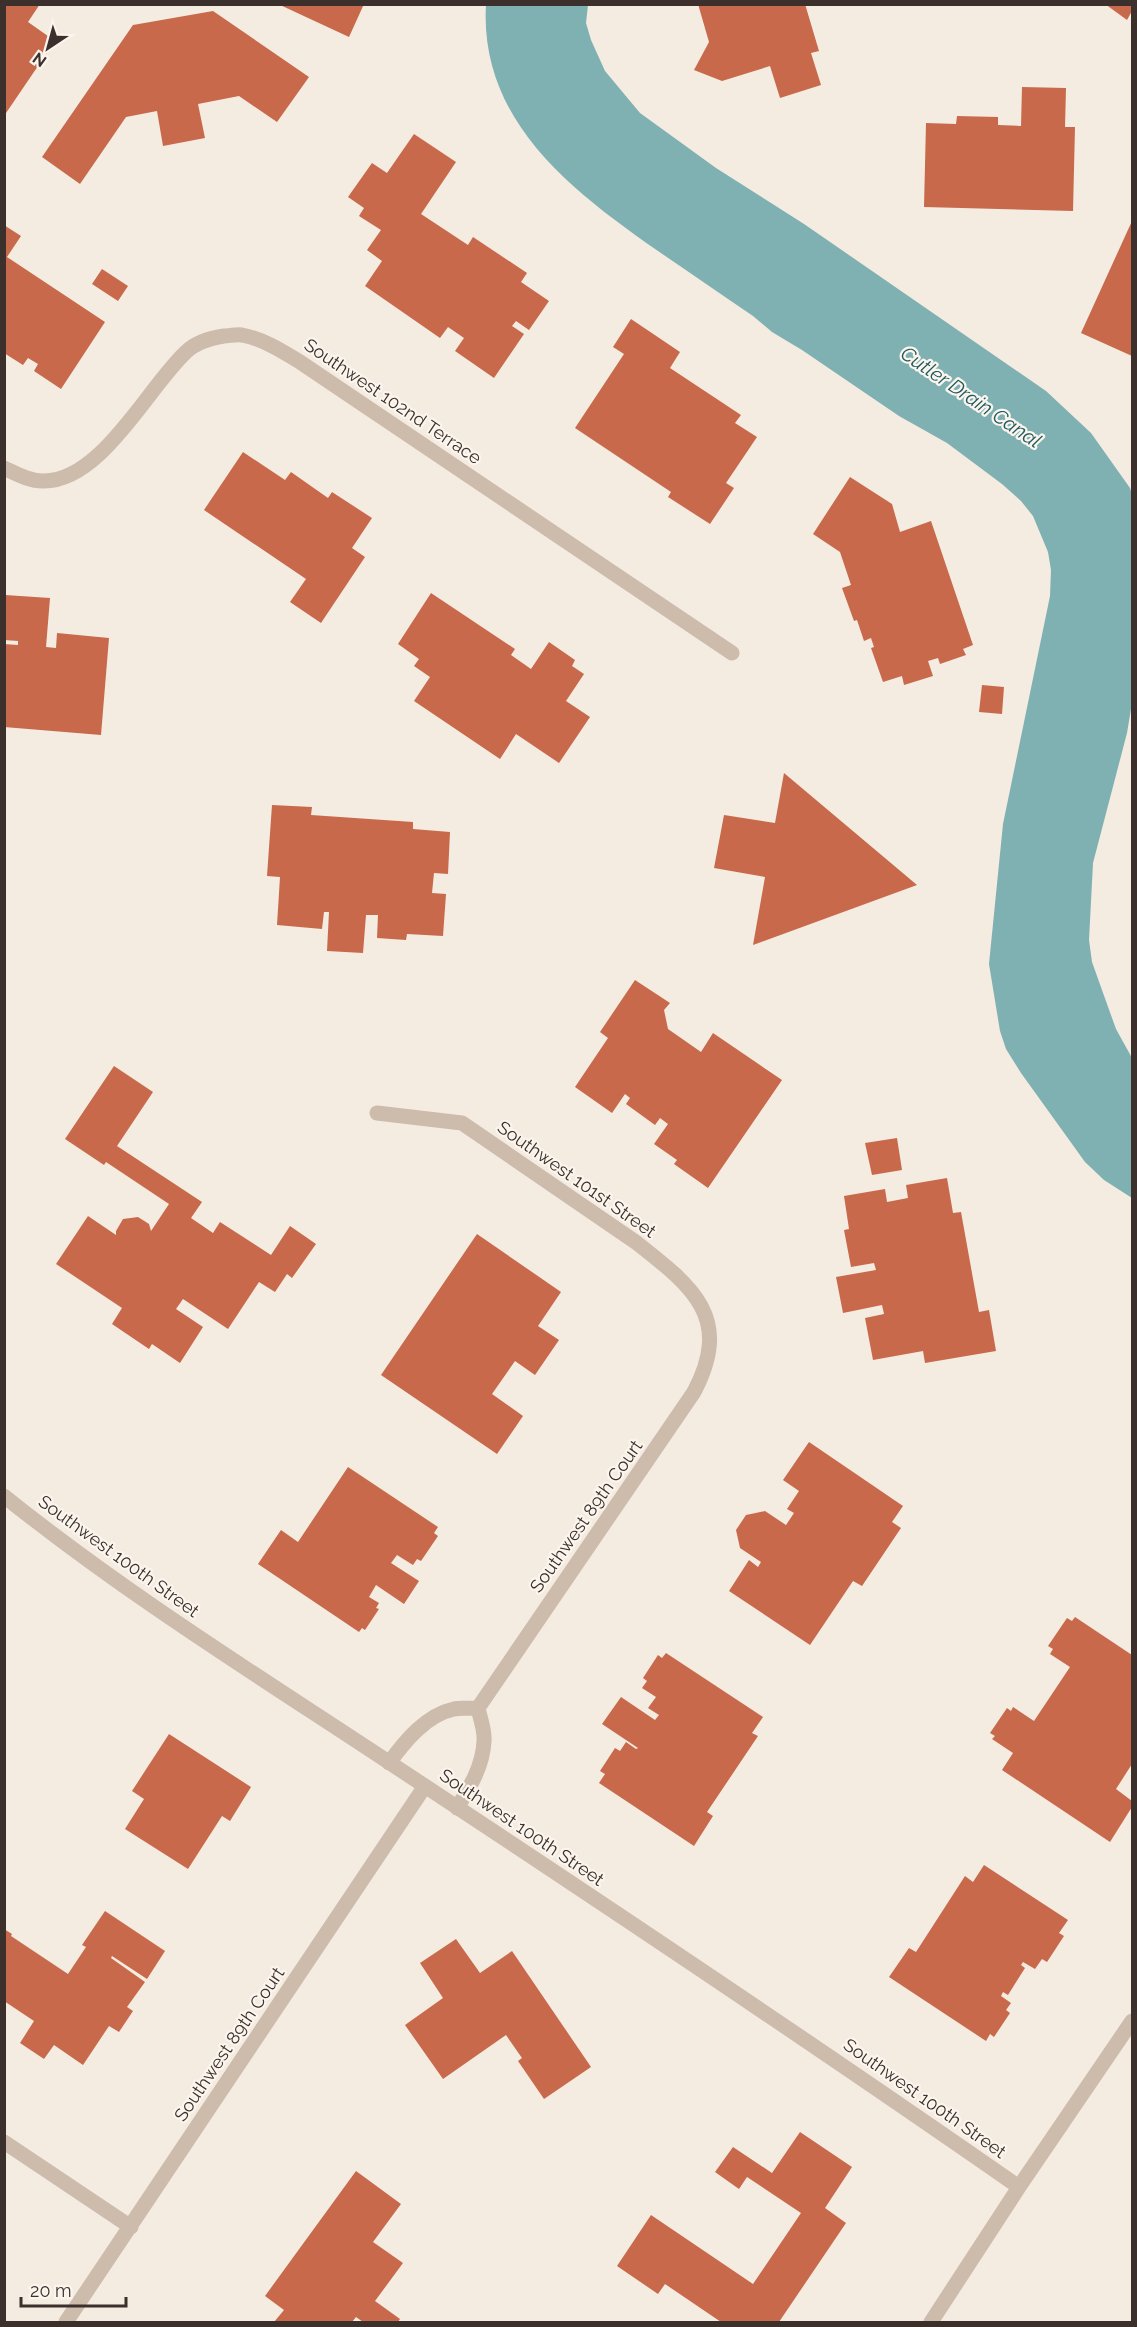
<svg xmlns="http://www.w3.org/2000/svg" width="1137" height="2327" font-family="Raleway,sans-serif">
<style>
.water{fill:#7fb0b2}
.building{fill:#c8694b}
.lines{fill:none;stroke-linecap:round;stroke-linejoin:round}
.minor{stroke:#cdbbac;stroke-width:15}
.labels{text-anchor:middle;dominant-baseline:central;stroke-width:4.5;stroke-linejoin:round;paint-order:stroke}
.street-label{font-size:18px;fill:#3b302b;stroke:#fbf5ee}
.water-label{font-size:20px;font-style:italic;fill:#1f5a5e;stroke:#fbf5ee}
</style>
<rect width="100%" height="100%" fill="#f4ebe1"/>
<path class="water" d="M486 4 588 5 586 23 591 40 605 71 640 113 716 168 804 224 1046 391 1091 433 1130 488 1132 495V703L1127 733 1093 863 1089 940 1092 962 1107 1004 1116 1029 1132 1058V1198L1104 1180 1085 1162 1021 1073 1006 1049 1000 1031 989 964 1003 824 1050 596 1051 570 1048 552 1033 516 1021 501 1002 484 947 443 899 416 802 350 772 332 753 316C721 294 690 273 658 251 572 191 479 121 486 4Z"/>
<path class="building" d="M4 4H40L28 22 55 41 4 116Z
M278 4H364L349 37Z
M698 4H805L819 51 811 53 821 85 780 98 770 66 722 81 694 70 709 42Z
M1105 4H1132V11L1127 20Z
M213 11 309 77 277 122 239 96 198 104 205 138 163 146 157 111 126 117 80 184 42 157 133 25Z
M1022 87 1066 88 1065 127H1075L1073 211 924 207 926 123 956 124 957 116 998 117V125L1021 126Z
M414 134 456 162 421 214 468 245 473 237 527 273 521 282 549 301 529 330 516 321 512 326 524 334 494 378 455 351 464 338 448 327 440 338 365 286 382 261 367 250 381 230 359 216 364 208 348 197 372 163 387 173Z
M1132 221V356L1081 333Z
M4 225 21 236 7 257 105 322 61 389 34 371 38 364 28 358 23 365 4 353Z
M102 269 128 286 118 301 92 284Z
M631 319 680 352 670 368 741 415 735 423 757 437 726 483 734 488 710 524 668 497 671 492 575 428 624 354 613 347Z
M243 452 285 480 291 472 328 498 332 492 372 518 352 548 365 557 321 623 290 602 306 579 204 510Z
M850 477 892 504 900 532 931 521 973 645 963 649 966 655 940 664 938 658 928 661 933 676 904 685 902 676 883 682 871 648 874 647 871 638 864 641 857 620 854 621 842 588 851 585 840 552 813 534Z
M431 593 515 649 511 655 531 669 549 642 575 660 572 666 584 674 566 701 590 717 559 763 516 734 500 759 414 701 430 677 414 666 419 659 398 644Z
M5 595 50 598 46 647 56 648 57 633 109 638 101 735 4 727V644L18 645V641L4 640Z
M982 685 1004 687 1002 714 979 712Z
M784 773 917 885 753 945 765 877 714 868 724 815 775 823Z
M272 805 312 807 311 815 413 822V829L450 832 448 874 434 873 432 893 446 894 443 936 407 934 406 940 377 938 378 915H366L363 953 327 951 329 912H324L322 929 277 925 280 877 267 876Z
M635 980 670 1003 664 1010 668 1029 701 1052 713 1033 782 1080 708 1188 674 1164 677 1160 654 1144 668 1124 660 1118 655 1125 626 1104 630 1098 625 1094 612 1113 575 1087 608 1038 600 1032Z
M114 1066 153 1092 117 1146 202 1202 191 1218 213 1233 220 1222 271 1255 290 1226 316 1244 292 1278 287 1274 275 1292 259 1282 228 1329 183 1299 176 1309 203 1327 180 1363 152 1344 149 1349 112 1324 122 1308 56 1264 88 1216 116 1235V1231L123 1219 138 1217 149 1224 151 1231 169 1204 106 1162 104 1165 65 1139Z
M897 1138 902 1170 872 1175 865 1143Z
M947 1178 953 1213 961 1212 979 1312 989 1310 996 1351 925 1363 923 1351 873 1360 865 1318 884 1314 882 1305 843 1313 836 1277 876 1270 874 1263 851 1267 844 1230 849 1229 844 1196 885 1189 887 1202 908 1198 906 1185Z
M477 1234 561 1292 538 1326 559 1340 535 1375 515 1361 492 1394 523 1416 497 1454 381 1375Z
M809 1442 903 1506 892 1522 901 1528 862 1586 853 1581 810 1645 729 1591 749 1560 758 1567 761 1562 740 1548 736 1530 746 1515 765 1511 786 1525 794 1513 787 1509 799 1491 783 1480Z
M348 1467 438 1527 434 1533 438 1536 421 1561 417 1559 413 1565 397 1555 391 1563 419 1581 404 1604 376 1585 369 1597 379 1603 376 1608 379 1609 365 1630 362 1628 359 1632 258 1564 281 1530 298 1542Z
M1075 1617 1132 1655V1764L1116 1789 1132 1801V1807L1110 1842 1002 1770 1013 1753 992 1739 995 1736 990 1733 1007 1708 1011 1711 1013 1707 1034 1721 1070 1667 1050 1654 1053 1649 1048 1646 1067 1618 1072 1621Z
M666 1653 763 1717 752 1733 758 1736 707 1812 713 1816 694 1846 599 1783 605 1774 600 1771 615 1748 620 1751 626 1742 636 1749 638 1748 602 1724 621 1697 655 1720 659 1715 648 1708 656 1697 642 1688 647 1681 643 1678 658 1655 662 1658Z
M169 1734 251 1787 230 1821 222 1816 188 1869 125 1829 144 1799 132 1791Z
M984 1865 1068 1920 1059 1933 1064 1936 1047 1962 1042 1959 1035 1969 1023 1962 1021 1965 1025 1968 1008 1995 1003 1992 1001 1996 1011 2003 1006 2010 1010 2013 994 2037 990 2034 986 2041 889 1977 909 1948 916 1952 965 1876 973 1882Z
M105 1911 165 1951 147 1979 112 1956 111 1958 145 1982 127 2007 133 2011 119 2032 109 2026 83 2065 54 2045 44 2059 20 2043 34 2021 4 2001V1929L12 1934 11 1936 68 1974 86 1947 82 1945Z
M456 1939 480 1973 512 1951 591 2067 544 2099 518 2061 522 2058 506 2035 443 2079 405 2025 443 1998 420 1963Z
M800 2132 852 2167 825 2208 846 2223 779 2322H721L665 2284 658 2294 617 2266 651 2215 753 2284 801 2213 747 2177 739 2189 715 2172 733 2147 772 2173Z
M356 2171 401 2204 373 2242 403 2263 375 2301 400 2319 398 2322H363L356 2317 352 2322H274L284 2310 265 2296Z"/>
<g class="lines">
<path class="minor" d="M4 468C17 474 29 481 43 481 101 482 148 387 186 352 195 343 211 338 224 336 229 336 236 334 242 335 263 339 282 351 300 362L732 653
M377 1113 462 1123 637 1243C693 1287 733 1318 694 1392L478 1708
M4 1496C126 1594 260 1677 390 1763 601 1902 812 2043 1019 2187
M389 1763C405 1741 426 1715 454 1709 461 1708 470 1708 478 1708
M457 1808C470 1787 483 1766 484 1741 485 1730 480 1718 478 1708
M4 2142 131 2227
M66 2322 425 1786
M931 2322 1019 2187 1132 2021"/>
</g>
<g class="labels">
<g class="street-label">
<text transform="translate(393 401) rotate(34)">Southwest 102nd Terrace</text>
<text transform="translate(577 1179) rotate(35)">Southwest 101st Street</text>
<text transform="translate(586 1516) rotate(-55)">Southwest 89th Court</text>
<text transform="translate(119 1556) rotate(36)">Southwest 100th Street</text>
<text transform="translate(522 1827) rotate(34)">Southwest 100th Street</text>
<text transform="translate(229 2044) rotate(-56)">Southwest 89th Court</text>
<text transform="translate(925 2098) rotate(35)">Southwest 100th Street</text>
</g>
<g class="water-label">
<text transform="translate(971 397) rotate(34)">Cutler Drain Canal</text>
</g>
</g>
<rect width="1137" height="2327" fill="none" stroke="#3b302b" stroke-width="12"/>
<g transform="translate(48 48) rotate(216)" stroke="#fbf5ee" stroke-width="4.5" paint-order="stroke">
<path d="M0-4.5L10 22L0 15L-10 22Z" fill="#3b302b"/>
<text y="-9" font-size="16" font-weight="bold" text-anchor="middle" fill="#3b302b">N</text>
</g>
<path d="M21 2297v9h105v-9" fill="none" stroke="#3b302b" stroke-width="3"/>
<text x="30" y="2297" font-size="18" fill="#3b302b" stroke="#fbf5ee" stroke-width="4.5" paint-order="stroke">20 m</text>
</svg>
